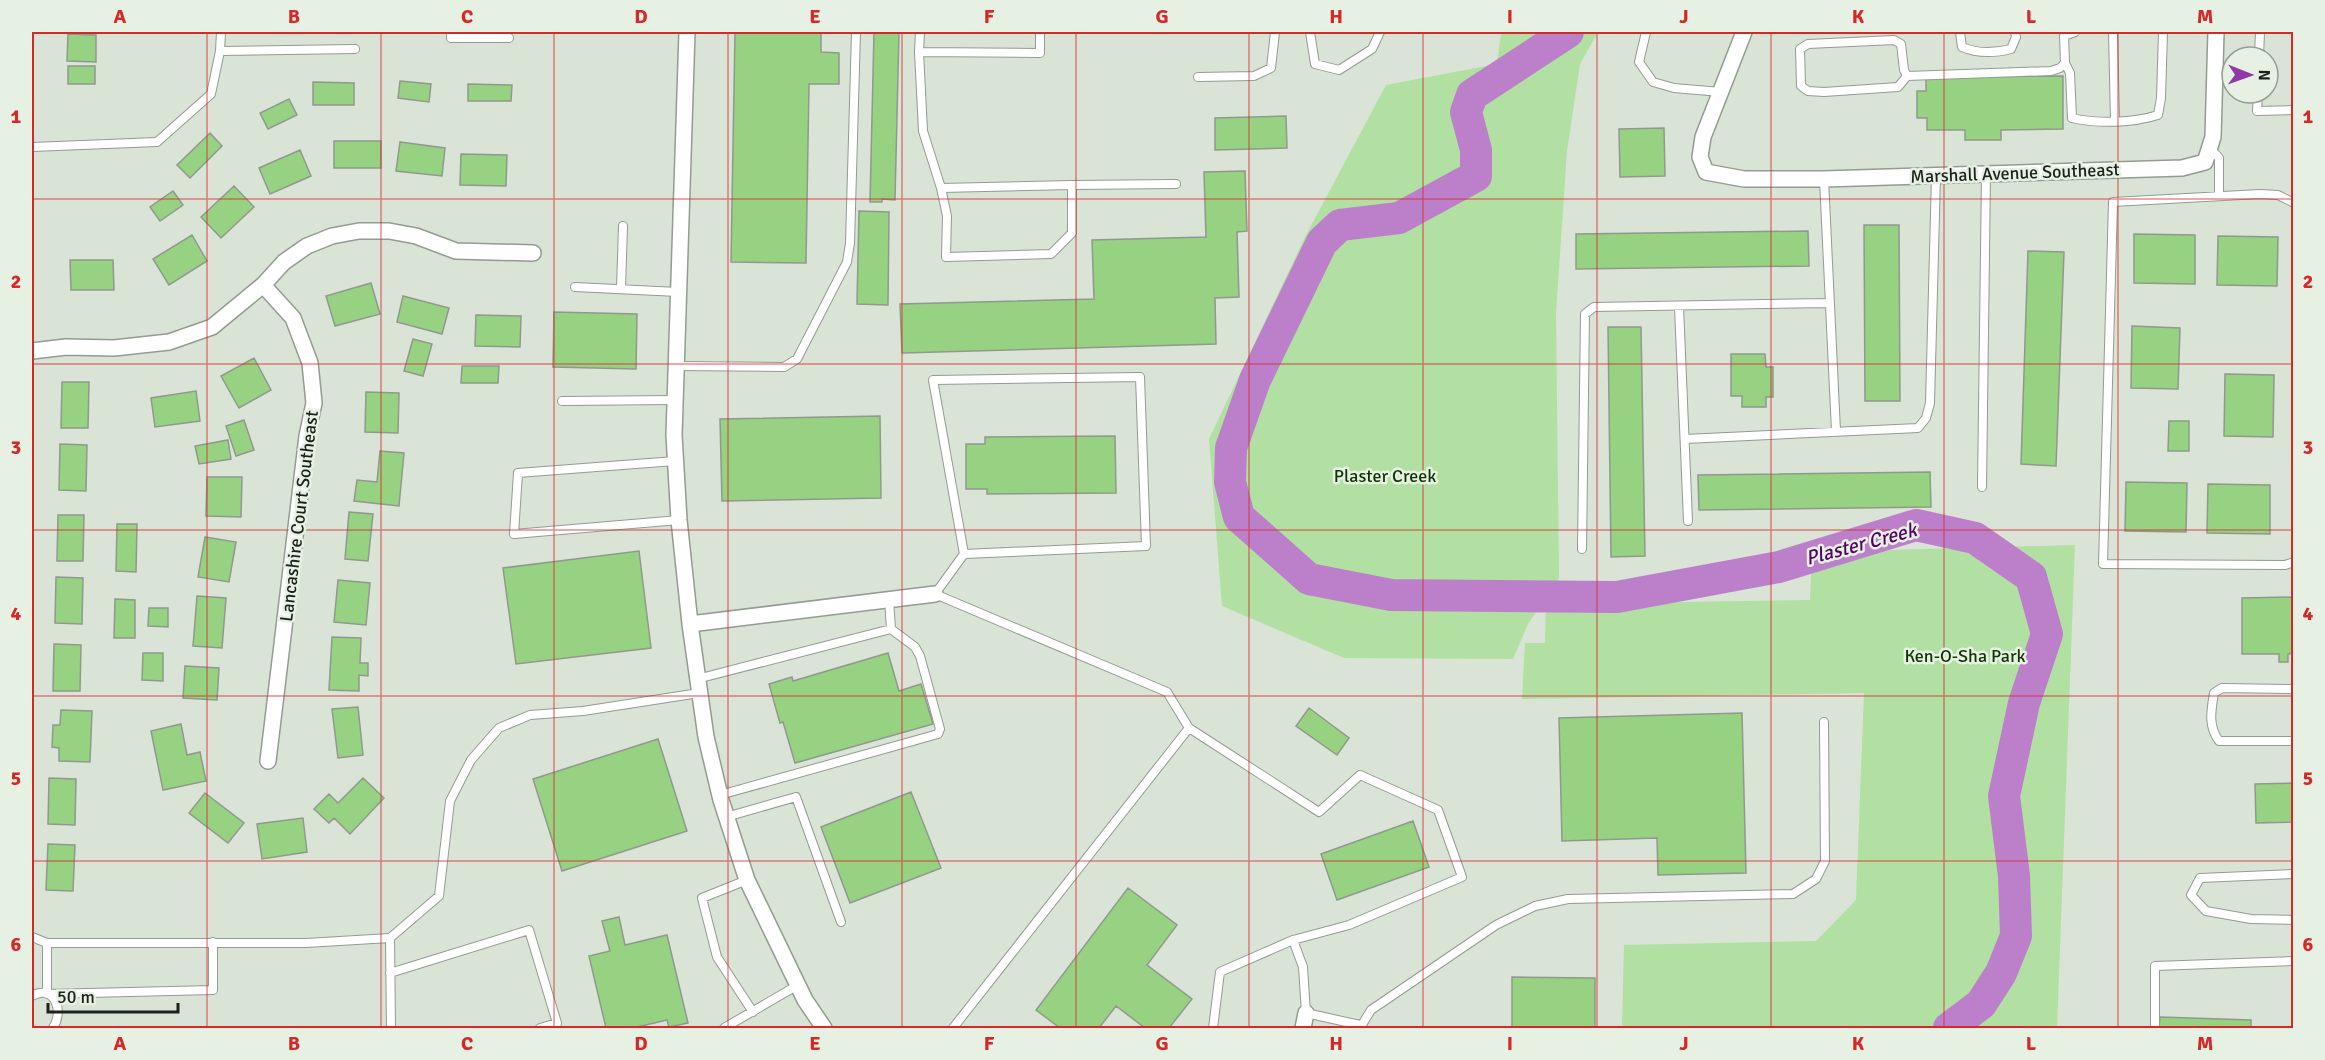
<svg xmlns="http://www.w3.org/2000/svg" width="2325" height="1060" font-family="Signika,sans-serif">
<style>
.green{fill:#b2dfa2}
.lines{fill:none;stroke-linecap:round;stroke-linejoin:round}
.river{stroke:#bc80cb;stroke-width:32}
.building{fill:#97d282;stroke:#90998d;stroke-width:1.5}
.lane-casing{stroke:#939c90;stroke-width:10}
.street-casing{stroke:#939c90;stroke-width:18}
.lane{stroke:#fff;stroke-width:8}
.street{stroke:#fff;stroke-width:15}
.grid{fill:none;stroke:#d62828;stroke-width:1.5;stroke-opacity:0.55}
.labels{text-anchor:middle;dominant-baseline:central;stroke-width:5;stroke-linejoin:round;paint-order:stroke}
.street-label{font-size:18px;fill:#1d211c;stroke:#e6f0e3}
.park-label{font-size:18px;fill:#103600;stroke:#e6f0e3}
.water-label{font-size:20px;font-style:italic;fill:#540364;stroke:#e6f0e3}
.neatline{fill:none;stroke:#d62828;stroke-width:2}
.grid-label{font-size:20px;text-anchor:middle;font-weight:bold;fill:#d62828}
</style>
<rect width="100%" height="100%" fill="#d9e3d6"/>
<path class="green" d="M1501 32H1598L1580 64 1567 151 1556 313 1559 578 1528 624 1513 659 1344 658 1222 606 1209 439 1305 237 1386 85 1497 64Z
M2075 545 2057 1028H1622L1624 945 1816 941 1856 900 1864 693 1522 699 1525 643H1545L1546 604 1810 600 1812 552Z"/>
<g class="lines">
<path class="river" d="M1568 32 1472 95 1466 112 1476 150V176L1399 218 1340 225 1322 242 1255 380 1231 448 1230 482 1239 517 1309 579 1391 595 1617 597 1779 567 1916 525 1975 538 2031 577 2047 634 2024 703 2004 796 2014 876 2016 936 2001 973 1981 1004 1949 1028"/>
</g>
<path class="building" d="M369 32H396V33H369Z
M735 32H821V52L839 53V84H809L806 263 731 262Z
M874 32H899L895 200 882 199V202H870Z
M68 34 96 35V62L67 61Z
M68 66H95V84H68Z
M2063 76V129L2001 130V140H1965V130H1927V118H1917V91H1926V77Z
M400 81 431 84 429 102 398 98Z
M313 82 354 83V105H313Z
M468 84 512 85 511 101H468Z
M289 99 297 115 268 129 260 113Z
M1286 116 1287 148 1215 150V118Z
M1664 128 1665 176 1620 177 1619 129Z
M210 133 222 146 190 178 177 165Z
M334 141H381V168H334Z
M400 142 445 148 442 176 396 171Z
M300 150 311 176 270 194 259 168Z
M461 154 507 155 506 186 460 185Z
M1245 171 1247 231 1237 232 1239 297 1215 298 1216 344 902 353 900 304 1094 299 1092 240 1206 237 1204 172Z
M234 186 254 207 221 238 201 217Z
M173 191 183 205 160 221 150 207Z
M859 211 889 212 888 305 857 304Z
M1864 225H1899L1900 401H1865Z
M1808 231 1809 266 1576 269V234Z
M2134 234 2195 235V284L2134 283Z
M192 235 207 261 169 285 153 259Z
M2218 236 2278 237 2277 286 2217 285Z
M2028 251 2064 252 2056 466 2021 464Z
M70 260H113L114 290H71Z
M371 283 380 314 335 326 326 296Z
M403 296 449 308 442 334 397 322Z
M554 312 637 314 636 369 553 367Z
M476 315 521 316 520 347 475 346Z
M2132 326 2180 328 2178 389 2131 388Z
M1608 327H1641L1645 556 1611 557Z
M413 339 432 344 423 376 404 371Z
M1731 354H1765L1766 367H1773V397H1766V407H1742V396H1731Z
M254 358 271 390 239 408 221 376Z
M462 366H499L498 383H461Z
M2225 374 2274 375 2273 437 2224 436Z
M62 382H89L88 428H61Z
M196 391 200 421 155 427 151 398Z
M366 392 399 393 398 433 365 432Z
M880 416 881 498 722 501 720 419Z
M244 420 254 450 236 456 226 426Z
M2169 421H2189V451H2168Z
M1115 436 1116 493 987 494V489H966V444H985V437Z
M228 440 231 459 199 464 195 446Z
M60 444 87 445 86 491 59 490Z
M380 451 404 453 399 506 354 501 357 480 377 482Z
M1930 472 1931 507 1699 510 1698 475Z
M207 477H242L241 517 206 516Z
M2126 482 2187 483 2186 532 2125 531Z
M2208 484 2270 485V534L2207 533Z
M349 512 373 514 368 561 345 559Z
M58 515H84L83 561H57Z
M117 524H137L136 572 116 571Z
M205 537 236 542 229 582 198 577Z
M639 551 651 648 516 664 503 568Z
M56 577 83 578 82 624 55 623Z
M338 580 370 583 366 625 334 622Z
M197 596 226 598 222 648 193 646Z
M2294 597V653L2288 654V662H2279V654H2242V598Z
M115 599 135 600V638H114Z
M149 608H168V627L148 626Z
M332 637 361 638 360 663H368V676L359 675V691L329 690Z
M54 644 81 645 80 691H53Z
M143 653H163V681L142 680Z
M888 653 899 691 921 684 933 724 795 763 783 722 780 723 769 684 792 677 793 681Z
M185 666 219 668 217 700 183 698Z
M358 707 363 755 338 758 332 709Z
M1309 708 1349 738 1337 755 1296 726Z
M61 710 92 711 90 762 59 761V748L52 747 53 725H60Z
M1742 713 1746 873 1658 875 1657 838 1562 841 1559 718Z
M181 724 187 755 200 752 206 781 163 790 151 731Z
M658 739 687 831 562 871 533 779Z
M49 778 76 779 75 825 48 824Z
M363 778 384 798 350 834 334 818 329 823 314 809 329 794 338 803Z
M2294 783V822L2256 823 2255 784Z
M911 792 941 868 850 903 821 827Z
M205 793 244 823 228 843 189 813Z
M303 818 307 852 262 859 257 824Z
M1413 821 1429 867 1337 900 1321 854Z
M48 844 75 845 73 891 46 890Z
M1128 888 1177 925 1147 965 1192 999 1169 1028H1145L1116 1006 1099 1028H1060L1036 1010Z
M619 917 625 945 667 935 688 1023 669 1027 667 1020 633 1028H606L589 956 610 951 602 921Z
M1512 977 1595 978V1028H1512Z
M2160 1017 2251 1020V1028H2159Z"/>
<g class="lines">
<defs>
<path id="lane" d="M221 32 220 51 355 49
M451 32V38H509
M920 32 919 52 923 131 941 188 947 216 946 257 1051 254 1072 233V185L1176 184
M1310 32 1315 64 1339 70 1372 49 1380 32
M1646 32 1639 62 1653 82 1674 88 1721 92
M1960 32 1962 47C1978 54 1995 53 2011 49L2016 37 2015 32
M2113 32 2115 121
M1894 40 1901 44 1904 70 1907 76 1898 87 1824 92 1808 91 1801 86 1800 49 1808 44Z
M919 52 1040 53V32
M2259 57 2260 32
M2065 63 2070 73 2072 118C2098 124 2133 123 2158 115L2161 98 2163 32
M1907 76 2051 71 2060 68 2065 63 2064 36 2075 32
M1198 77 1254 76 1271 68 1275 32
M2258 93 2257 111 2294 110
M32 147 157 142 211 94 220 51
M2210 148 2219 158V195
M1824 179 1836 431
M941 188 1072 185
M2294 203 2278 195 2260 194 2113 202 2103 564 2285 565 2294 562
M575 287 678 292
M621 289 623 226
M1679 307 1688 521
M676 366 784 367 797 359 847 262 850 243 856 32
M562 401 674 400
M1685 439 1918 428 1926 418 1930 403 1936 176
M675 461 518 473 514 534 679 520
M1982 487 1986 174
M1582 549 1585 314 1594 307 1828 303
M964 554 1146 546 1140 377 933 380 964 554 935 594 1167 692 1189 728
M697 679 891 629 889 599
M2294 689 2222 688 2214 693C2211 711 2208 726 2219 741H2294
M720 795 938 734 940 729 920 656 915 647 891 629
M726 817 796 797 841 922
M2294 874 2200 878 2191 895 2206 911 2251 919 2294 920
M747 880 702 898 717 957 753 1012
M32 937 47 943H306L390 938 439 896 450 801 471 760 499 728 530 715 583 711 699 693
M390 938 391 1028
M1293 940 1303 967 1306 1013 1360 1025
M47 943V994L213 990V942
M390 973 529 930 557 1023 540 1028
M32 996C53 984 65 1009 53 1028
M724 1028 798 985
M953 1028 1189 728 1319 812 1360 775 1438 810 1462 877 1349 925 1293 940 1220 972 1213 1028
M1360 1028 1371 1010 1496 925 1535 906 1568 899 1793 894 1816 879 1825 861 1824 722
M2155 1028V966L2294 961"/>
<path id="street" d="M687 32 674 435 679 520 690 624 706 737 721 800 747 880 805 1000 824 1028
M1744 32 1703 137 1700 157 1706 172 1744 179H1824L2182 168 2205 162 2213 137 2216 32
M263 285 293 318 310 363 314 403 307 436 268 761
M32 351 66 347 114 348 169 342 212 327 263 285 284 262 307 246 332 236 359 231H389L416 236 456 251 533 253
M690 624 935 594
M1303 1028 1306 1013"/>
</defs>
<use href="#lane" class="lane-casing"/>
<use href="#street" class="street-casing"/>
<use href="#lane" class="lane"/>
<use href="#street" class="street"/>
</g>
<path class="grid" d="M207 32V1028M381 32V1028M554 32V1028M728 32V1028M902 32V1028M1076 32V1028M1249 32V1028M1423 32V1028M1597 32V1028M1771 32V1028M1944 32V1028M2118 32V1028M32 199H2294M32 364H2294M32 530H2294M32 696H2294M32 861H2294"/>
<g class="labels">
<g class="street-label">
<text transform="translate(2015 173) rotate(-2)">Marshall Avenue Southeast</text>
<text transform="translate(299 516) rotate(-83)">Lancashire Court Southeast</text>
</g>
<g class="park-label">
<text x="1385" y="476">Plaster Creek</text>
<text x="1965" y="656">Ken-O-Sha Park</text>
</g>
<g class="water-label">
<text transform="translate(1861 544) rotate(-15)">Plaster Creek</text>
</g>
</g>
<rect width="2325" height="1060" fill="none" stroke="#e6f0e3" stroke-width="66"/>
<g transform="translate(2250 75) rotate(91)"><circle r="28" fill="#e6f0e3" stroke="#969d93" stroke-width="1.5"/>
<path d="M0-4.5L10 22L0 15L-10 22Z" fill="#913aa7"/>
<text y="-9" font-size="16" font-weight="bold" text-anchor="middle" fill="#1d211c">N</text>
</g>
<path d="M48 1003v9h130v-9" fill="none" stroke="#1d211c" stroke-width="3"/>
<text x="57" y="1003" font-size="18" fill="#1d211c" stroke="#e6f0e3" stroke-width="4.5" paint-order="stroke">50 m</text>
<rect x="33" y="33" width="2259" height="994" class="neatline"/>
<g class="grid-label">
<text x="120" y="23">A</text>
<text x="294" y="23">B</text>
<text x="467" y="23">C</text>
<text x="641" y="23">D</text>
<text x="815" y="23">E</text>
<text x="989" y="23">F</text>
<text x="1162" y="23">G</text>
<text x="1336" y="23">H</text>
<text x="1510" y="23">I</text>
<text x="1684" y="23">J</text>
<text x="1858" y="23">K</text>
<text x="2031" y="23">L</text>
<text x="2205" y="23">M</text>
<text x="16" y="123">1</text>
<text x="2308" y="123">1</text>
<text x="16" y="288">2</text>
<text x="2308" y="288">2</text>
<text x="16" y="454">3</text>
<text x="2308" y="454">3</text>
<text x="16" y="620">4</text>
<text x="2308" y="620">4</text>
<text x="16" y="785">5</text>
<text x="2308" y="785">5</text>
<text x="16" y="951">6</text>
<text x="2308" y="951">6</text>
<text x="120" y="1050">A</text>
<text x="294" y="1050">B</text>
<text x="467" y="1050">C</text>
<text x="641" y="1050">D</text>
<text x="815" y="1050">E</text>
<text x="989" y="1050">F</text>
<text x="1162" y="1050">G</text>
<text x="1336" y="1050">H</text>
<text x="1510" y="1050">I</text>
<text x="1684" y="1050">J</text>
<text x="1858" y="1050">K</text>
<text x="2031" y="1050">L</text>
<text x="2205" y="1050">M</text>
</g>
</svg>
